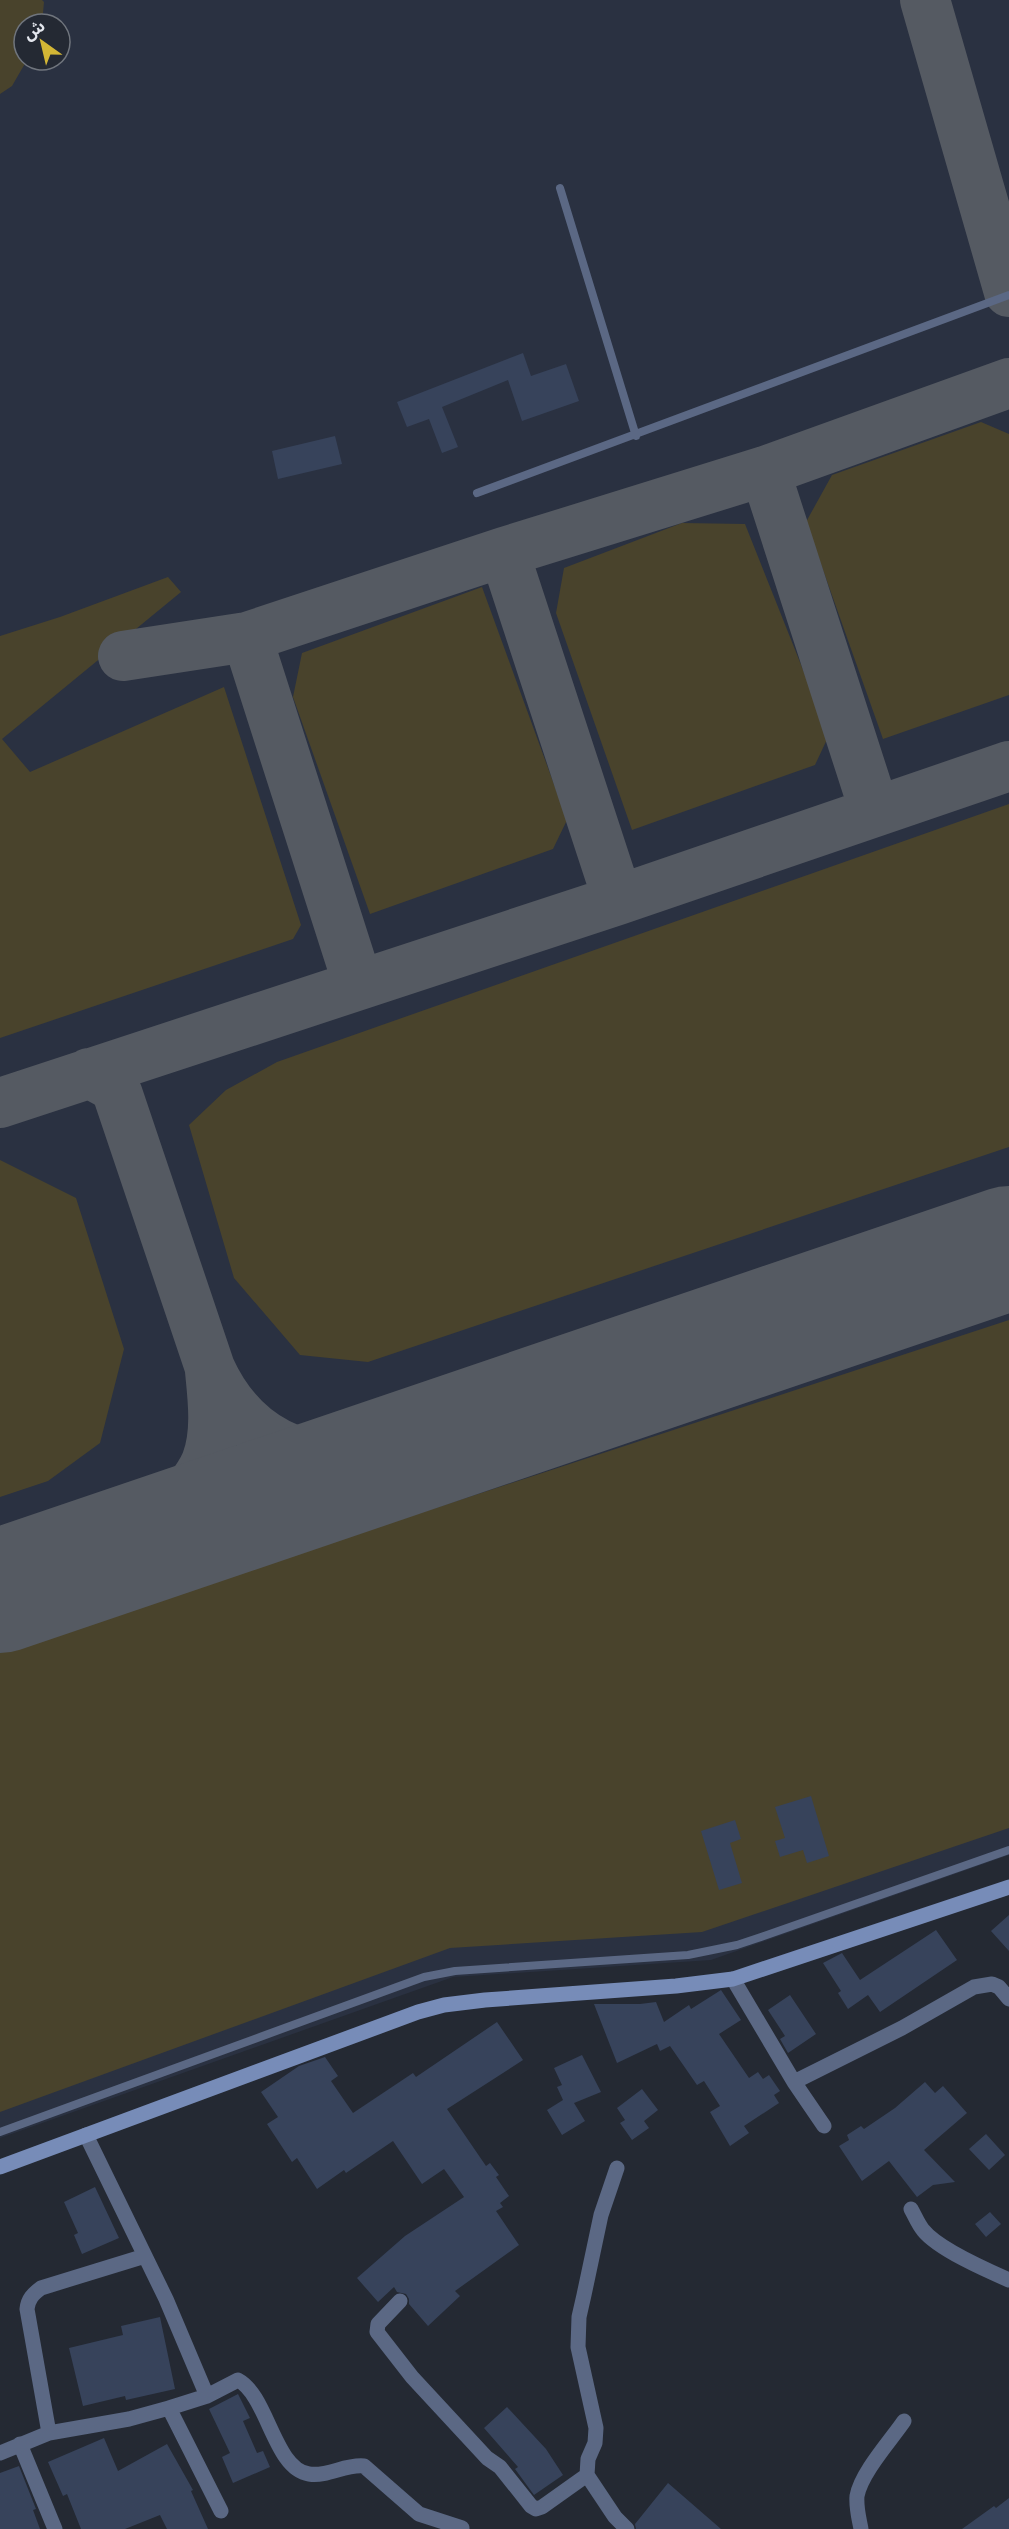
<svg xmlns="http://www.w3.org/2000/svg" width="1009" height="2529" font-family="'Open Sans','Noto Sans Arabic',sans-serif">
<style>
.built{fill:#2a3141;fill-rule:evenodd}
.green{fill:#49432c}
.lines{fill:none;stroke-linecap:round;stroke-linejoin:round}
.taxiway{stroke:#555a62;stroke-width:50}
.runway{stroke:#555a62;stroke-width:124}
.building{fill:#37435b}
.service{stroke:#5b6884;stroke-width:8}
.minor{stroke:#5b6884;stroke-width:15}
.secondary{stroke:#778cb8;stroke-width:15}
</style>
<rect width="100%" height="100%" fill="#242933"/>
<path class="built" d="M0 0H1009V1855L711 1960 453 1977 0 2138ZM24 24H60V60H24Z"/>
<path class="green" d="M0 0H42L44 2 42 24H24V60H27L12 86 0 94Z
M981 422 1009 434V695L883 739 806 522 832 475Z
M682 523 745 524 829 735 815 765 632 830 556 613 564 568Z
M168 577 181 592 2 739 30 772 224 687 301 925 293 939 0 1038V636L60 617Z
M482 587 567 820 553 849 370 914 293 697 302 653Z
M1009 804V1147L368 1362 300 1355 234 1278 189 1125 226 1090 277 1062Z
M0 1160 76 1198 124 1349 100 1443 48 1481 0 1497Z
M1009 1320V1828L702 1932 450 1948 0 2112V1653L97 1619Z"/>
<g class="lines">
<path class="taxiway" d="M925 0 1009 292
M765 471 875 812
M504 552 618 900
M247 637 358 984
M123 656 247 637 504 552 765 471 1009 383
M89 1073 113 1086 118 1095 210 1368C234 1421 274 1453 333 1459 352 1461 373 1459 392 1458
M0 1103 618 900 1009 766
M148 1540C165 1519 196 1486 206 1462 217 1434 213 1400 210 1371"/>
<path class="runway" d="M0 1591 1009 1248"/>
</g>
<path class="building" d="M523 353 531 376 566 364 579 401 522 421 508 380 442 407 458 447 442 453 429 419 407 427 397 402Z
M335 436 342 464 278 479 272 451Z
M811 1796 829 1856 807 1863 803 1850 780 1857 775 1841 785 1838 775 1807Z
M735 1820 741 1839 730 1843 742 1883 719 1890 701 1831Z
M1009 1915V1951L991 1931Z
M936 1930 957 1960 880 2012 868 1995 848 2009 838 1993 841 1991 823 1963 842 1953 860 1980Z
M721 1990 741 2020 719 2034 749 2078 758 2072 763 2079 769 2075 780 2091 774 2095 779 2103 744 2126 749 2133 730 2146 710 2112 720 2106 704 2081 697 2085 670 2046 660 2051 657 2044 617 2063 594 2004H640L656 2002 664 2022 689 2005 691 2009Z
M790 1995 816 2034 788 2053 780 2039 785 2036 768 2010Z
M497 2022 523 2060 447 2109 486 2166 490 2163 499 2175 496 2177 509 2196 500 2203 503 2207 496 2211 519 2245 455 2291 460 2296 428 2326 409 2304V2299L406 2294 397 2292 394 2287 378 2302 357 2278 405 2236 464 2197 444 2169 422 2184 393 2141 346 2173 344 2170 317 2189 297 2158 292 2162 267 2124 278 2117 261 2092 299 2066 325 2057 338 2076 331 2081 353 2113 413 2073 416 2077Z
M582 2055 601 2092 574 2103 585 2121 562 2135 547 2110 563 2100 557 2087 562 2085 554 2068Z
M925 2082 935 2093 943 2086 967 2113 924 2150 955 2182 933 2185 917 2197 889 2161 862 2181 839 2146 849 2140 847 2135 861 2126 864 2129 895 2108Z
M642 2089 658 2110 644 2121 649 2128 632 2140 620 2123 625 2120 617 2108Z
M986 2134 1005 2155 989 2170 969 2149Z
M95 2187 119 2238 82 2254 74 2235 78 2233 64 2202Z
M990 2212 1001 2224 986 2237 975 2224Z
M160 2317 175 2389 126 2400 125 2396 83 2406 69 2348 123 2335 121 2326Z
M238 2394 250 2418 243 2421 246 2428 257 2453 263 2451 270 2467 233 2483 222 2457 230 2453 209 2409Z
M507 2407 546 2449 563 2475 534 2495 515 2469 518 2467 484 2428Z
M104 2438 118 2471 167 2444 193 2490 191 2491 208 2529H167L160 2515 125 2529H81L67 2494 63 2496 48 2462Z
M19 2466 36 2509 33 2510 40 2529H0V2473Z
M668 2483 721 2529H636L635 2524Z
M1009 2498V2529H962L994 2506 996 2508Z"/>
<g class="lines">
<path class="service" d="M560 188 636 436
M477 493 1009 295
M0 2132 424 1977 455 1971 688 1955 737 1945 761 1937 1009 1850"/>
<path class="minor" d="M733 1979 794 2082 824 2126
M794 2082 902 2028 974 1987 992 1984 999 1987 1009 1999
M86 2135 166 2299 207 2396 169 2408 221 2511
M617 2168 601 2215 584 2295 579 2317 578 2347 596 2428 595 2443 588 2459 587 2475 615 2517 627 2529
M911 2209C915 2216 918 2224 923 2230 938 2249 986 2270 1009 2280
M400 2301 378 2324 377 2332 412 2377 487 2458 500 2467 531 2506 536 2509 542 2507 587 2475
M207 2396 238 2380C268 2396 274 2469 309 2474 328 2477 345 2464 364 2466L419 2514 462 2528
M49 2433 129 2419 169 2408
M20 2444 55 2529
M0 2453 49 2433 27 2309C28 2299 33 2294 41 2288L145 2256
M861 2529C859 2518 856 2508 857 2496 861 2473 891 2440 904 2421"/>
<path class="secondary" d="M0 2167 418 2012 444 2005 485 2000 676 1986 733 1979 1009 1887"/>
</g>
<g transform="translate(42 42) rotate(326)"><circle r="28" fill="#242933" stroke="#70757d" stroke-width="1.5"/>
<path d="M0-4.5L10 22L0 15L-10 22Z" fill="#d3b635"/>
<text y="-9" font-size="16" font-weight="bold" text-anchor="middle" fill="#e3e6ed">ش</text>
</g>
</svg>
